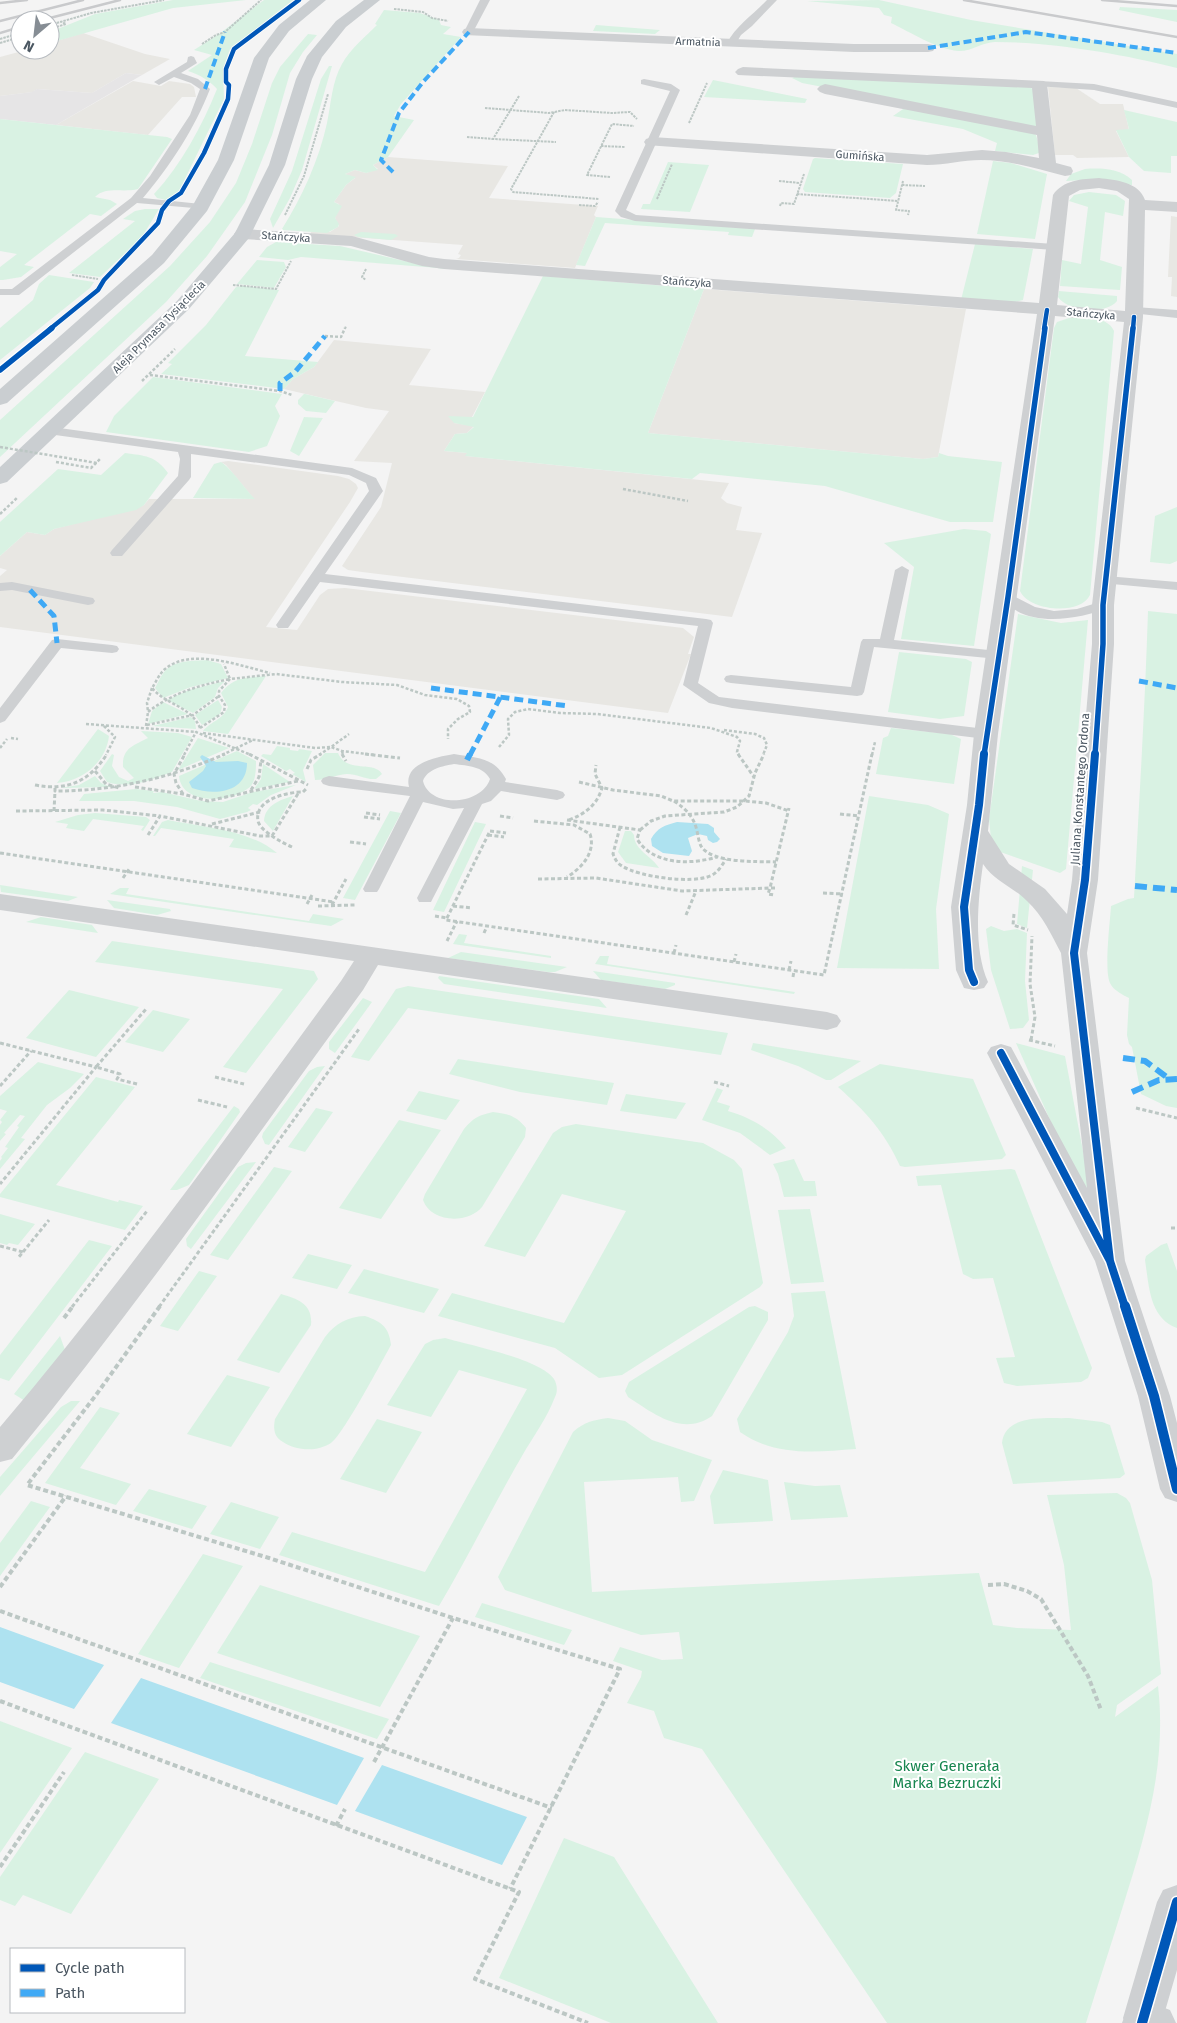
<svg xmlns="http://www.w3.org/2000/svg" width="1177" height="2023" font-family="'Fira Sans',sans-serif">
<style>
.commercial{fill:#e8e7e3}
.education{fill:#e6e5e6}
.green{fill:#d9f2e3}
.water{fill:#aee2f0}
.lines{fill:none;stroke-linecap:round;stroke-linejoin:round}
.path-far3{stroke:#bcc7c4;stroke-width:2;stroke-dasharray:2.5 1;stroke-linecap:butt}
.path-far2{stroke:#bcc7c4;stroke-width:2.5;stroke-dasharray:3 2;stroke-linecap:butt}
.path-far1{stroke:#bcc7c4;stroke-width:3;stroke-dasharray:4 2.5;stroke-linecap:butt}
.path{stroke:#bcc7c4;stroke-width:4;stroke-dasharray:5 3;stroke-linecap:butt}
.service{fill:#ced0d2;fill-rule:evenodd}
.minor{fill:#ced0d2;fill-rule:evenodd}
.tertiary{fill:#ced0d2;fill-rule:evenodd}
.primary{fill:#caced1;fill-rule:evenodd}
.rail{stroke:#c9cacc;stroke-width:2.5}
.path-bridge{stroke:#bcc7c4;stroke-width:2.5;stroke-dasharray:3 2;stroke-linecap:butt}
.quiet-far2{stroke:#3fa9f5;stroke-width:4;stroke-dasharray:8 4;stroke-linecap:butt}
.quiet-far1{stroke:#3fa9f5;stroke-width:5;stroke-dasharray:9 5;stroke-linecap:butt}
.quiet{stroke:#3fa9f5;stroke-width:6;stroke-dasharray:12 6;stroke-linecap:butt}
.cycleway-far3-casing{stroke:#fff;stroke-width:6}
.cycleway-far2-casing{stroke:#fff;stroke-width:8}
.cycleway-far1-casing{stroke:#fff;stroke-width:11}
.cycleway-casing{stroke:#fff;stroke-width:13}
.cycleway-far3{stroke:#0057b8;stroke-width:4.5}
.cycleway-far2{stroke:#0057b8;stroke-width:5.5}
.cycleway-far1{stroke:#0057b8;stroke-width:8}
.cycleway{stroke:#0057b8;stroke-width:10}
.labels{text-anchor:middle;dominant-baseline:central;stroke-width:4;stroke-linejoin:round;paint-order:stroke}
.far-street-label{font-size:11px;fill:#4a5661;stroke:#fff}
.street-label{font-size:12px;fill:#4a5661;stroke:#fff}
.near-park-label{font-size:15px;fill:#17864f;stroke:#fff}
</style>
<rect width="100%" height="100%" fill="#f4f4f4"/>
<path class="commercial" d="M83 33 145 54 170 59 142 75 126 73 92 93 37 89 33 92 0 96V57L26 50H50V43Z
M133 81 161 86 169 81 190 84 194 87 196 97H182L148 135 56 125Z
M1048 87 1076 88 1100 104H1123L1129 130 1116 131 1129 157 1077 158 1073 155H1055Z
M388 157 508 166 489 198 598 206 594 215 596 217 575 268 456 259 459 258 461 255 458 254 463 245 310 234 311 232H330L339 226 335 218 339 204 334 202 346 185 355 178 345 174 355 170 366 173 378 169 373 165Z
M1171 216 1177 217V297L1171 296 1172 277H1168Z
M704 289 966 309 938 457 923 459 648 433Z
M334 340 431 349 409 385 485 392 472 417 454 423 474 426 467 433 455 434 444 451 467 453 466 456 729 483 721 498 727 503 742 507 736 530 762 533 732 617 362 572 348 570 342 566 381 507 392 463 354 461 389 411 366 408 284 389 293 379 314 367Z
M228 461 338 476 349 479 356 484 358 488 350 502 266 627 297 630 320 595 328 589 345 588 683 628 694 637 688 654H691L668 713 0 627V576L7 570 0 568V556L27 532 45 535 54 529 144 505 149 499H254L226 465 221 462Z"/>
<path class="education" d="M126 73 142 75 56 125 0 119V96L32 92 37 89 92 93Z"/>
<path class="green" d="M173 0H246L173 8 50 43V32L95 14Z
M264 0H293L230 49 223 69 224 99 178 193 166 200 157 198 154 194C181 165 202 126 217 89 209 80 200 75 188 71L212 55 194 50 219 34Z
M879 0 971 20 1177 54V68C1122 54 1052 42 995 42 983 42 970 52 958 51 937 49 910 32 891 23L892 17 884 15 879 8 807 1Z
M1120 7 1177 10V22L1119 10Z
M384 10 420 13 439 20 441 25 451 27 443 34 461 37 401 104 394 116 414 120 388 157 373 165 378 170 366 173 355 170 345 174 356 177 346 185 334 202 342 206 335 218 339 224 338 227 327 233 283 230 282 229C302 197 319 160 327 123 331 104 332 81 342 64 350 49 366 36 377 25L375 24Z
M596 25 660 30 655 34 593 31Z
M308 34 317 35 303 52 290 73 272 135 245 202 207 256 166 302 0 457V420L170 266 210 222 236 183 252 144 272 83 280 67Z
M329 66H332L302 170 290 198 273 228 270 219 292 171 321 79Z
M797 76 1029 87 1033 89 1038 126 1032 127 802 83 792 78Z
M713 80 807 99 805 103 704 97Z
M906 107 1033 133 1036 135 1040 149 1039 153 1033 155 995 151 997 143 963 129 893 116Z
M1124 110 1177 122V156H1171V173L1144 171 1129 157 1116 130 1129 129Z
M0 119 167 137 172 139 138 189C123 193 106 186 95 197L110 200 117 204 101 216 90 214 24 265 34 267 21 277 3 280H0V267L17 254 0 251Z
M815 158 903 164 896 193 890 198 805 192 803 189 813 159Z
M993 161 1011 163 1047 174 1035 239 977 234Z
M668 162 709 165 690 212 641 209 643 204H650Z
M1085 169C1101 168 1119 168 1132 180V185L1084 180 1066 181 1071 174Z
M1089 192 1116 195 1125 201 1123 216 1105 212 1100 260 1122 267 1120 290 1060 286 1062 260 1081 264 1088 207 1069 201 1074 195Z
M145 209H159L142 237 100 277 69 273 135 221 123 219 135 211Z
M596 217 755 229 752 237 728 235 729 232 605 223 585 266 576 265Z
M361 232 395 234 398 236 391 240 358 237 354 235Z
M276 242 340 246 413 263 450 269 301 257 288 260 259 257 267 247Z
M975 244 1033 249 1023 300 1015 302 961 300Z
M257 260 284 262 286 267 274 288 237 284Z
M49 275 94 282 90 288 0 360V328L33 300 39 284Z
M543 276 704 289 648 433 923 459 938 457 939 453 948 456 1002 462 993 522H950L825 486 700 473 692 479 465 456 467 453 444 451 455 434 467 433 474 427 454 423 448 416 473 417Z
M243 286 279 290 245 356 318 362 314 367 293 379 284 389 161 374 172 364 168 363 206 325 236 287Z
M1059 291 1117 296V301C1106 315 1068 312 1058 297Z
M1069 318C1083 317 1108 316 1114 331L1090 595C1080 616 1029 611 1020 591L1054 328 1057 322Z
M153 377 282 394 275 406 280 416 267 446 249 452 106 432 114 416Z
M304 394H305L335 401 326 413 306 411 298 404V400Z
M304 417 323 418 299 456 290 451Z
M125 453C145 456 155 455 168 473L144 505 136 510 54 529 45 535 27 532 0 556V522L58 469 101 475Z
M221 462C231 468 245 489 255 499L193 498 214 464Z
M1177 507V561L1170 564 1150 562 1155 516Z
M964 529 986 531 991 534 974 646 901 639 914 567 884 543Z
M1148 611 1177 614V1108L1166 1106 1141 1094 1132 1047 1129 1044 1127 1035 1129 998C1123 995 1113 990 1110 983 1104 970 1110 923 1111 906L1128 899 1134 898C1139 803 1145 707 1148 611Z
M1018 614 1061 623 1088 620 1066 869 1060 873 992 849 989 819Z
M899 652 966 659 972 662 964 716 940 719 888 712Z
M207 660 221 664 228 678 191 687 163 698 155 688C158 683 161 675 165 671 174 660 194 661 207 660Z
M266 676 228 734 203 731C212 720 222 721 228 707L221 693C235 676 246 678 266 676Z
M225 681 218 688 215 697 193 713 167 700 189 690Z
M218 700 222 707 220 714 202 725 195 715Z
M163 702 188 714 148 724 152 711Z
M191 717 195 721 196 729 152 726Z
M891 728 950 734 961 739 954 784 876 774 883 738 888 736Z
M98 729 109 736C106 762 83 781 57 783Z
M141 731 178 733 192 737 172 772C151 780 129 789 107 782L100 771 112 754 114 755 112 766 119 777 128 781 134 778 123 767C122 748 133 746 148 738Z
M198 738 229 748 178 770Z
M277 746 290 748V750L298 751 299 749 312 751 303 770 306 782 292 774 295 773 290 769 286 771 261 756 263 754 271 755Z
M237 751 256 761C256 769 256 781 250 787 231 803 182 806 179 776Z
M325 753H338C347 774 374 760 382 774L376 779C366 780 357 774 347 774 335 775 327 780 315 780L313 765Z
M263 764 290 782 254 789 261 779Z
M95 776 101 783 111 787 60 788 79 785Z
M296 785 271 795 257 805 253 804 248 808 251 810 247 812 220 819 177 807 134 801H79L84 794 136 789 154 791 153 793 162 792 201 801 223 802 253 792Z
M293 796 273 831 264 821C265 805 280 800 293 796Z
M869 796 928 805 949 814 936 909 939 969 837 968Z
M390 811 401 813 355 900 343 898Z
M95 813 146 817 150 820 143 831 141 830 144 826 93 819 84 831 66 828 68 824 55 822 78 815Z
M168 820C203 827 250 830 277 853L229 847 234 839 161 828 155 836H153L162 822Z
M475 822 486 824 444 912 433 910Z
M625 831H631L634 835C634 850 652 856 659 868L626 863 618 852Z
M1022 866 1033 870 1027 928 1017 924Z
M0 885 78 897 68 901 1 892Z
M120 888H129L126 894 309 921 313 914 344 919 331 926 110 894Z
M107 900 170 909 171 911 157 915 114 908Z
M41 917 92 925 98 933 26 922Z
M991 926 1004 931 1017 929 1027 933 1025 981 1029 1020 1023 1028 1010 1029 991 970 986 929Z
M459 934 467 935 464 943 551 956V958L453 944Z
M112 941 314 971 318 979 246 1073 223 1067 283 989 95 962Z
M461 952 567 967 555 972H548L448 958Z
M600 956H609L607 964 795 992 794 994 595 964Z
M593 971 675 983V985L665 989 601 980Z
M439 976 599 999 607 1008 444 984 438 978Z
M408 986 421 988 728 1033 721 1055 408 1008 369 1061 351 1057 396 989Z
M69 990 139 1007 96 1057 26 1038Z
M363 998 372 1002 335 1053 329 1049V1042Z
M153 1010 190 1019 163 1052 125 1042Z
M753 1043 861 1061 831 1080H826L798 1066 751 1050Z
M1016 1043 1065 1056 1093 1204 1088 1206Z
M458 1059 614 1083 607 1105 520 1092 449 1074Z
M38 1062 84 1074 70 1088 47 1105 21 1138 25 1139 0 1169V1161L2 1158 1 1157 8 1148 5 1147 19 1127 17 1126 25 1116 20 1115 4 1133 6 1134 0 1141V1125L2 1122 0 1120 7 1111 0 1109V1096Z
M880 1064 973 1079 1006 1155 1002 1159 905 1167 900 1166C884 1131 866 1112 838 1087Z
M325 1066 269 1145 265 1144 262 1137 263 1133 309 1071 317 1067Z
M96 1077 135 1087 56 1185 118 1202 119 1200 143 1206 125 1230 0 1197V1194Z
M717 1088 723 1090 717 1102 730 1106 728 1111C750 1117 772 1130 786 1148L770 1155 740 1133 702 1120Z
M419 1091 460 1100 446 1120 406 1111Z
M626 1094 686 1103 676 1119 620 1111Z
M234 1106 239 1109 240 1112 189 1185 177 1190H170Z
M316 1108 333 1112 305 1152 288 1147Z
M493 1112C509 1114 516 1116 526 1128L525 1137 482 1207C468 1224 431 1223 423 1200L425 1194 464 1129C473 1118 479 1115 493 1112Z
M399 1120 441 1130 381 1219 339 1208Z
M576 1124 703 1143 734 1160 742 1169 763 1283 760 1287 622 1375 599 1378 555 1348 438 1316 452 1293 564 1323 626 1211 562 1194 525 1257 484 1246 553 1133 562 1127Z
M794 1159 804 1181H815L817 1196 784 1197 778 1174 773 1164Z
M256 1162 191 1249 187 1246 186 1239 238 1167 246 1163Z
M274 1167 292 1171 228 1260 210 1255Z
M1011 1169 1015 1170 1092 1368 1088 1378 1081 1382 1017 1386 1004 1383 996 1358 1015 1357 993 1278 973 1279 963 1274 941 1185 918 1186 916 1176Z
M810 1209 824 1282 791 1284 778 1210Z
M0 1214 35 1224 18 1245 9 1243 7 1245 0 1243Z
M89 1240 112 1246 9 1381 0 1378V1355Z
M1167 1243 1177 1271V1328C1149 1318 1149 1285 1145 1260L1146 1256 1161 1245Z
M308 1254 352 1265 337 1289 292 1278Z
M364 1269 439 1289 424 1313 348 1293Z
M199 1271 217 1276 178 1331 160 1326Z
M825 1291 856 1449C816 1452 775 1457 740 1432L737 1419 788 1332 794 1316 791 1293Z
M281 1294C298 1299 313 1304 311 1325L279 1373 237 1360Z
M755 1306 768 1312V1320L712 1416C682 1437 653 1413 628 1397L625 1391 629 1382 749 1307Z
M365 1316C382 1322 389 1327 391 1345 381 1363 343 1435 331 1443 317 1452 297 1451 283 1442 274 1437 273 1429 275 1419L325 1337C336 1323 347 1317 365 1316Z
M60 1336 65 1350 25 1401 14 1394Z
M445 1338C469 1345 540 1359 554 1379 557 1384 558 1391 555 1397 547 1418 533 1437 522 1456 493 1506 468 1557 439 1606L279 1555 292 1532 425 1572 527 1389 459 1370 431 1417 387 1405 425 1344 433 1340Z
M227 1375 270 1387 231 1447 187 1434Z
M71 1401H80L0 1496V1477L61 1407Z
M100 1407 120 1413 80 1468 131 1484 116 1505 45 1483Z
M608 1418 625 1421 652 1440 712 1460 694 1501 681 1502 678 1477 584 1482 592 1592 979 1573 993 1625 1017 1628 1071 1630 1064 1565 1047 1495 1117 1493 1126 1498 1130 1503 1152 1580 1161 1674 1117 1705 1115 1717 1158 1686C1167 1764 1146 1833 1123 1906 1111 1945 1098 1984 1086 2023H887L702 1749 664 1738 654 1711 627 1703 641 1677 642 1671 613 1661 620 1647 662 1660 683 1659 679 1632 641 1635 505 1590 498 1577 573 1432C584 1422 593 1420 608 1418Z
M1069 1418 1102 1422 1110 1425 1125 1474 1120 1478 1013 1484 1002 1443C1005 1413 1047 1419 1069 1418Z
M377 1419 422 1432 386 1493 340 1479Z
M723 1470 768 1480 773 1521 714 1524 710 1496Z
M784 1482 815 1486 840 1485 848 1517 791 1520Z
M149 1489 207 1506 192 1529 133 1511Z
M31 1501 50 1507 0 1576V1543Z
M231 1502 279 1517 260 1549 210 1534Z
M203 1554 243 1566 179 1668 138 1654Z
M260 1585 420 1636 380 1707 217 1653Z
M482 1603 572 1630 564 1645 475 1617Z
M210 1662 389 1719 377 1739 200 1678Z
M0 1721 72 1748 0 1853Z
M85 1752 159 1779 71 1914 23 1895 15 1906 0 1900V1877Z
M564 1838 614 1857 718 2023H611L499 1978Z"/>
<path class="water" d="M202 755 216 762 238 761 247 763C247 793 214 796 192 788L189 782 203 771 206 766 200 757Z
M677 822 708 824 714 828V832L720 839 717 842 713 843 708 840 707 836 698 834 688 838 692 851 689 856 663 853 652 846 651 839C657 828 665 825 677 822Z
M0 1627 104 1665 74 1709 0 1682Z
M141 1678 364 1758 337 1805 111 1723Z
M382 1765 527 1817 502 1865 355 1811Z"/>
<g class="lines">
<path class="path-far3" d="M394 9 423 12 432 18 448 21
M50 25 91 13 164 0
M50 29 66 24 62 22
M0 39 20 33
M0 43 20 37
M202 44 216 35 225 32 261 0
M519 96 493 139 556 142
M485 108 549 113 565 110 612 113 630 112 637 119
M554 112 511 189 513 192 599 199
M689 123 707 83
M467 137 493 139
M601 146 625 147
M610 177 587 175 612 124 634 126
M779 181 800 183
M903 181 896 210 909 211 908 215
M902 185 925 186
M797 194 898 201
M657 199 672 164
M579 205 595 206 598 202
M780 206 781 203 794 204 804 174
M285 215 304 176 328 94
M366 269 362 277 366 280
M72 275 98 279
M233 285 276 289 291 261
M345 329 346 326"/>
<path class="path-far2" d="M325 336 341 337 345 328
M150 375 280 391 292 395
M142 381 175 349
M56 462 91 468 100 459
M623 489 688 501
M0 514 18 497
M152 688 147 703 148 712C172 693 200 685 230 679L224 664
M86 724 197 732
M147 725 193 715 219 696
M104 726 115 737 106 755
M146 726 148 712
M200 728 224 712 225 705 219 696V691L230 679 276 674 342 682 397 685 425 695 457 699 469 706 470 712 458 719 448 729V739
M200 728C191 706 166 705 152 688 156 682 159 674 165 669 191 647 241 666 270 673
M724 730 755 734 764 738 767 745 763 755
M203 733 315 748 331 747 349 734
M11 738 18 739
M499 747 509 735 508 719 515 712 528 709 560 713 597 714 711 728 737 737 740 741 737 752 739 755
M0 748 7 739
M342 751 343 755
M184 755 196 732 251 755
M222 755 253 740
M319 755 331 747 342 751 375 755
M872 755 875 742"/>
<path class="path-far1" d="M249 754 308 785
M342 754 346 761
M365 754 400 758
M738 754 754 777
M307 769 311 760 321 754
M95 771 106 784 119 788
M579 782 613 790 661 796 673 801H745L766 803 789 811
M35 785C67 791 89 782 107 754
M135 787 183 794 208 801 298 781
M55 788V791C115 791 170 778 225 754
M251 790 259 777 261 760
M183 794 176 783 174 774 185 754
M674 801C686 809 694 817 697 831 698 836 699 842 701 846 712 864 757 861 776 862
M16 811 103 810 160 816
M54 811 55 791
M366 813 380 815
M840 814 859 816
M500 816 513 818
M364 817 380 819
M567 820 640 830 637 839C653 865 690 865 717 857
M569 820C585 814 597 805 602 788L595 774 596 765
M534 821 574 825 590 834C596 852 582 868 567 877
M212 824 260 812
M620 827 613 854C615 859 617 863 622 866 639 877 692 884 710 876 718 873 722 865 726 859
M640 830 651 821 665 816 724 812 737 807 749 796 755 773 764 754
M490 831 506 833
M489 833 446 920 824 975 872 754
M148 835 160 816 260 836H272L299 792
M488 835 504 837
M350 842 366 844
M292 847C283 843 260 831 258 821 254 799 288 792 303 792L306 789
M0 853 334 902
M123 878 130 868
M538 879 596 878 682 891 770 888 768 894 774 895
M775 888H770L789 808
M823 893 843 894
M307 904 312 895
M332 905 346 879
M318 906 355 905
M453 906 472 908
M1014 914 1013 925 1028 930
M686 915 696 891
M435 916 447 918
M484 933 487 926
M447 941 457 921
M674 953 676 945
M734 962 736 954
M789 970 791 961
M793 977 794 971
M1029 1040 1055 1046
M1031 1040 1035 1017 1030 984 1032 936
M0 1043 96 1067 0 1184
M215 1077 244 1084
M714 1082 729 1086
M137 1084 117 1079 120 1074 96 1067 146 1009
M0 1086 31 1051
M198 1100 227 1107
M1136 1108 1177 1118
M1171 1228H1177
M0 1246 23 1252 18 1258
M23 1252 49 1220
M72 1307 147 1211
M159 1307 359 1029"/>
<path class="path" d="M160 1306 96 1395 27 1485 269 1558 453 1618 620 1669 510 1889
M64 1318 73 1306
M988 1585 1004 1584 1027 1591 1041 1599 1088 1676 1101 1710
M0 1587 66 1496
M0 1611 552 1808
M0 1701 519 1892 475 1979 588 2023
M374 1762 453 1618
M336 1826 345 1809
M0 1867 64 1772"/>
<path class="service" d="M480 0H490L472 34H466L464 32Z
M767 0H777L752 26 741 35 735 45H729L727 43C736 26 754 14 767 0Z
M191 56 194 57 197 63 181 73 198 79 210 89C195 128 170 166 143 198L201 204 206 207 205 209 137 203 19 295H0V289H12L131 198 150 176 190 115 200 89 191 83 174 77 159 85 154 82 187 62 188 57Z
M644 79 671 84 680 90 626 210 636 215 1054 244 1060 247 1054 250 635 221 621 217 615 211 670 91 641 84V80Z
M1039 81 1094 84 1177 102V108L1094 90 1036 86V82Z
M1135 307 1177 310V318L1131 313 1129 311 1131 309Z
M52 427 352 468 376 478 383 491 325 574 706 619 711 620 713 623 698 683 719 697 986 729 991 731 994 734 991 737 986 739 732 708 709 703 683 685 698 626 320 582 288 628H278L276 625 369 491 366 483 349 475 191 454V477L189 480 122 556H112L110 553 112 550 178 476 180 459 178 452 48 434 46 431 48 428Z
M902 566 909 570 894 640 998 651 1003 652 1005 655 1003 658 998 659 874 647 864 692 862 695 857 696 731 683 726 682 724 679 726 676 731 675 851 687 861 642 863 639H880L895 570Z
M1106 576 1177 582V590L1101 583 1099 580Z
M12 582 88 597 93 598 95 601 93 604 88 605 12 590 0 591V583Z
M1008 593 1035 607 1054 611 1077 609 1103 601 1108 602 1110 605 1108 608C1077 620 1024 629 1001 597Z
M57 639 112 645 117 646 119 649 117 652 112 653 61 648 5 721 0 723V708L52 640Z
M454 754C477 758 494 757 506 779L505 782 557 790 563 792 565 795 563 798 557 800 501 791 491 801 482 804 433 898 431 902H419L417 898 464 808 453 809 423 802 379 889 377 892H365L363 889 410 796 329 786 323 784 321 781 323 778 329 776 409 787C403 763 437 757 454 754ZM454 764C468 766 483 766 490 779 482 805 430 809 423 781 427 769 443 766 454 764Z"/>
<path class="minor" d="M469 28 854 44H928L933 45 935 48 933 51 928 52H854L464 35 462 32 464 29Z
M743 67 1044 81 1047 84 1056 163 1071 167 1073 171 1071 175 1065 176C1037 169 1010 160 981 160 963 160 945 165 927 165L646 145 644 142 646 139 652 137 927 155 982 150 1006 152 1039 158 1037 135 825 94 820 92 817 89 820 86 825 84 1036 126 1032 88 738 75 735 72 738 69Z
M1099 178C1116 180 1139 182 1145 200L1177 202V212L1145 210 1143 317 1114 605V644L1098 880 1087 953 1125 1261 1170 1396 1177 1423V1502L1165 1498 1160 1489 1138 1396 1095 1261 987 1053 991 1047 1001 1044 1011 1047 1087 1188 1061 953C1051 934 1043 916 1027 901 1013 887 994 881 983 864 978 900 973 948 988 982L984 988 974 990 964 988 956 970 951 907 967 805 974 734 1037 314 444 269 422 266 351 246 243 239 237 238 234 234 237 230 243 229 352 236 429 257 444 259 1039 303 1053 195C1063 180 1082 179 1099 178ZM1099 188 1117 191 1129 199 1125 311 1057 305 1069 196 1080 190ZM1055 316 1124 322 1092 605V644L1072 880 1067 914 1045 889 1009 864 988 831 998 734Z
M0 894 827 1012 837 1015 841 1021 837 1027 827 1030 378 965 363 990C248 1148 136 1308 12 1459L0 1462V1427C121 1285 230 1132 341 981L354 961 0 910Z
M1177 1885V1970L1163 2018 1161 2023H1125L1123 2018 1157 1902 1163 1890Z"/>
<path class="tertiary" d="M1143 2000 1170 2010 1176 2023H1122L1129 2005Z"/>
<path class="primary" d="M310 0H326L289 31 269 58 234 160 207 211 164 263 7 403 0 405V389L152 255 193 205 218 160 254 58 279 25Z
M364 0H380L346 27 322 57 312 79 285 165 249 238 189 309 7 482 0 484V467L177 301 235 233 269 165 296 79 307 56 336 21Z"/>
<path class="rail" d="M964 0 1177 37
M1102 0 1177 6
M0 3 27 0
M42 20 120 0
M0 21 83 0
M0 33 20 27"/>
<path class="path-bridge" d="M0 447 97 463"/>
<path class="quiet-far2" d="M928 48 1026 32 1177 53
M205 89 225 32
M393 172 381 160 399 113 423 82 469 32"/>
<path class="quiet-far1" d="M280 391V383L295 372 325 336
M30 590 54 616 57 643
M1139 681 1177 688
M431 688 568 706
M470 755 501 696"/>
<path class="quiet" d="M467 760 470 754
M1135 886 1177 890
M1123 1058 1145 1061 1168 1078
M1132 1092 1159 1080 1177 1079"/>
<defs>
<path id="cycleway-far3" d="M50 329 98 290 104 280 158 223 162 210 169 201 181 193 204 153 228 99 229 85 226 82V69L234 49 299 0
M1044 329 1047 310
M1133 329 1134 317"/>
<path id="cycleway-far2" d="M0 370 52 328
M984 755 1008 597 1045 328
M1095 755 1103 644V605L1133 328"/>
<path id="cycleway-far1" d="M1095 754 1085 880 1074 953 1110 1261
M974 982 969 970 964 907 979 805 984 754
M1001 1053 1110 1261 1125 1307"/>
<path id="cycleway" d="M1125 1306 1154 1396 1177 1489
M1142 2023 1177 1902"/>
</defs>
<use href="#cycleway-far3" class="cycleway-far3-casing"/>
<use href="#cycleway-far2" class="cycleway-far2-casing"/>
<use href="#cycleway-far1" class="cycleway-far1-casing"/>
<use href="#cycleway" class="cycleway-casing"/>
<use href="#cycleway-far3" class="cycleway-far3"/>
<use href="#cycleway-far2" class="cycleway-far2"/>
<use href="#cycleway-far1" class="cycleway-far1"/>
<use href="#cycleway" class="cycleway"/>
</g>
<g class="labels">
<g class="far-street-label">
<text transform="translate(698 42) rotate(2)">Armatnia</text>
<text transform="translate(860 156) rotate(4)">Gumińska</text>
<text transform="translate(286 237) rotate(4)">Stańczyka</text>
<text transform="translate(687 282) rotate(4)">Stańczyka</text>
<text transform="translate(1091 314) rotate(5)">Stańczyka</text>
<text transform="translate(159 327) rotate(-45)">Aleja Prymasa Tysiąclecia</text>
</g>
<g class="street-label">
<text transform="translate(1080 789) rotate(-86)">Juliana Konstantego Ordona</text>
</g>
<g class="near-park-label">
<text x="947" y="1766">Skwer Generała<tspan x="947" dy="17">Marka Bezruczki</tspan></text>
</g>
</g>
<rect x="10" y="1948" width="175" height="65" fill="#ffffff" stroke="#b7bbc0"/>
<rect x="20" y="1964" width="25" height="8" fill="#0057b8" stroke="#b7bbc0"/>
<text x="55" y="1973" font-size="15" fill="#4a5661">Cycle path</text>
<rect x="20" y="1989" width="25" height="8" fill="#3fa9f5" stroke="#b7bbc0"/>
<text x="55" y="1998" font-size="15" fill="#4a5661">Path</text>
<g transform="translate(35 35) rotate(208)"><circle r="24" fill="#ffffff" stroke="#b7bbc0"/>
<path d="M0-4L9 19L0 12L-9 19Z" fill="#868d94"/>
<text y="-8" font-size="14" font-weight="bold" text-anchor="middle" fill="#4a5661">N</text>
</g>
</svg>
